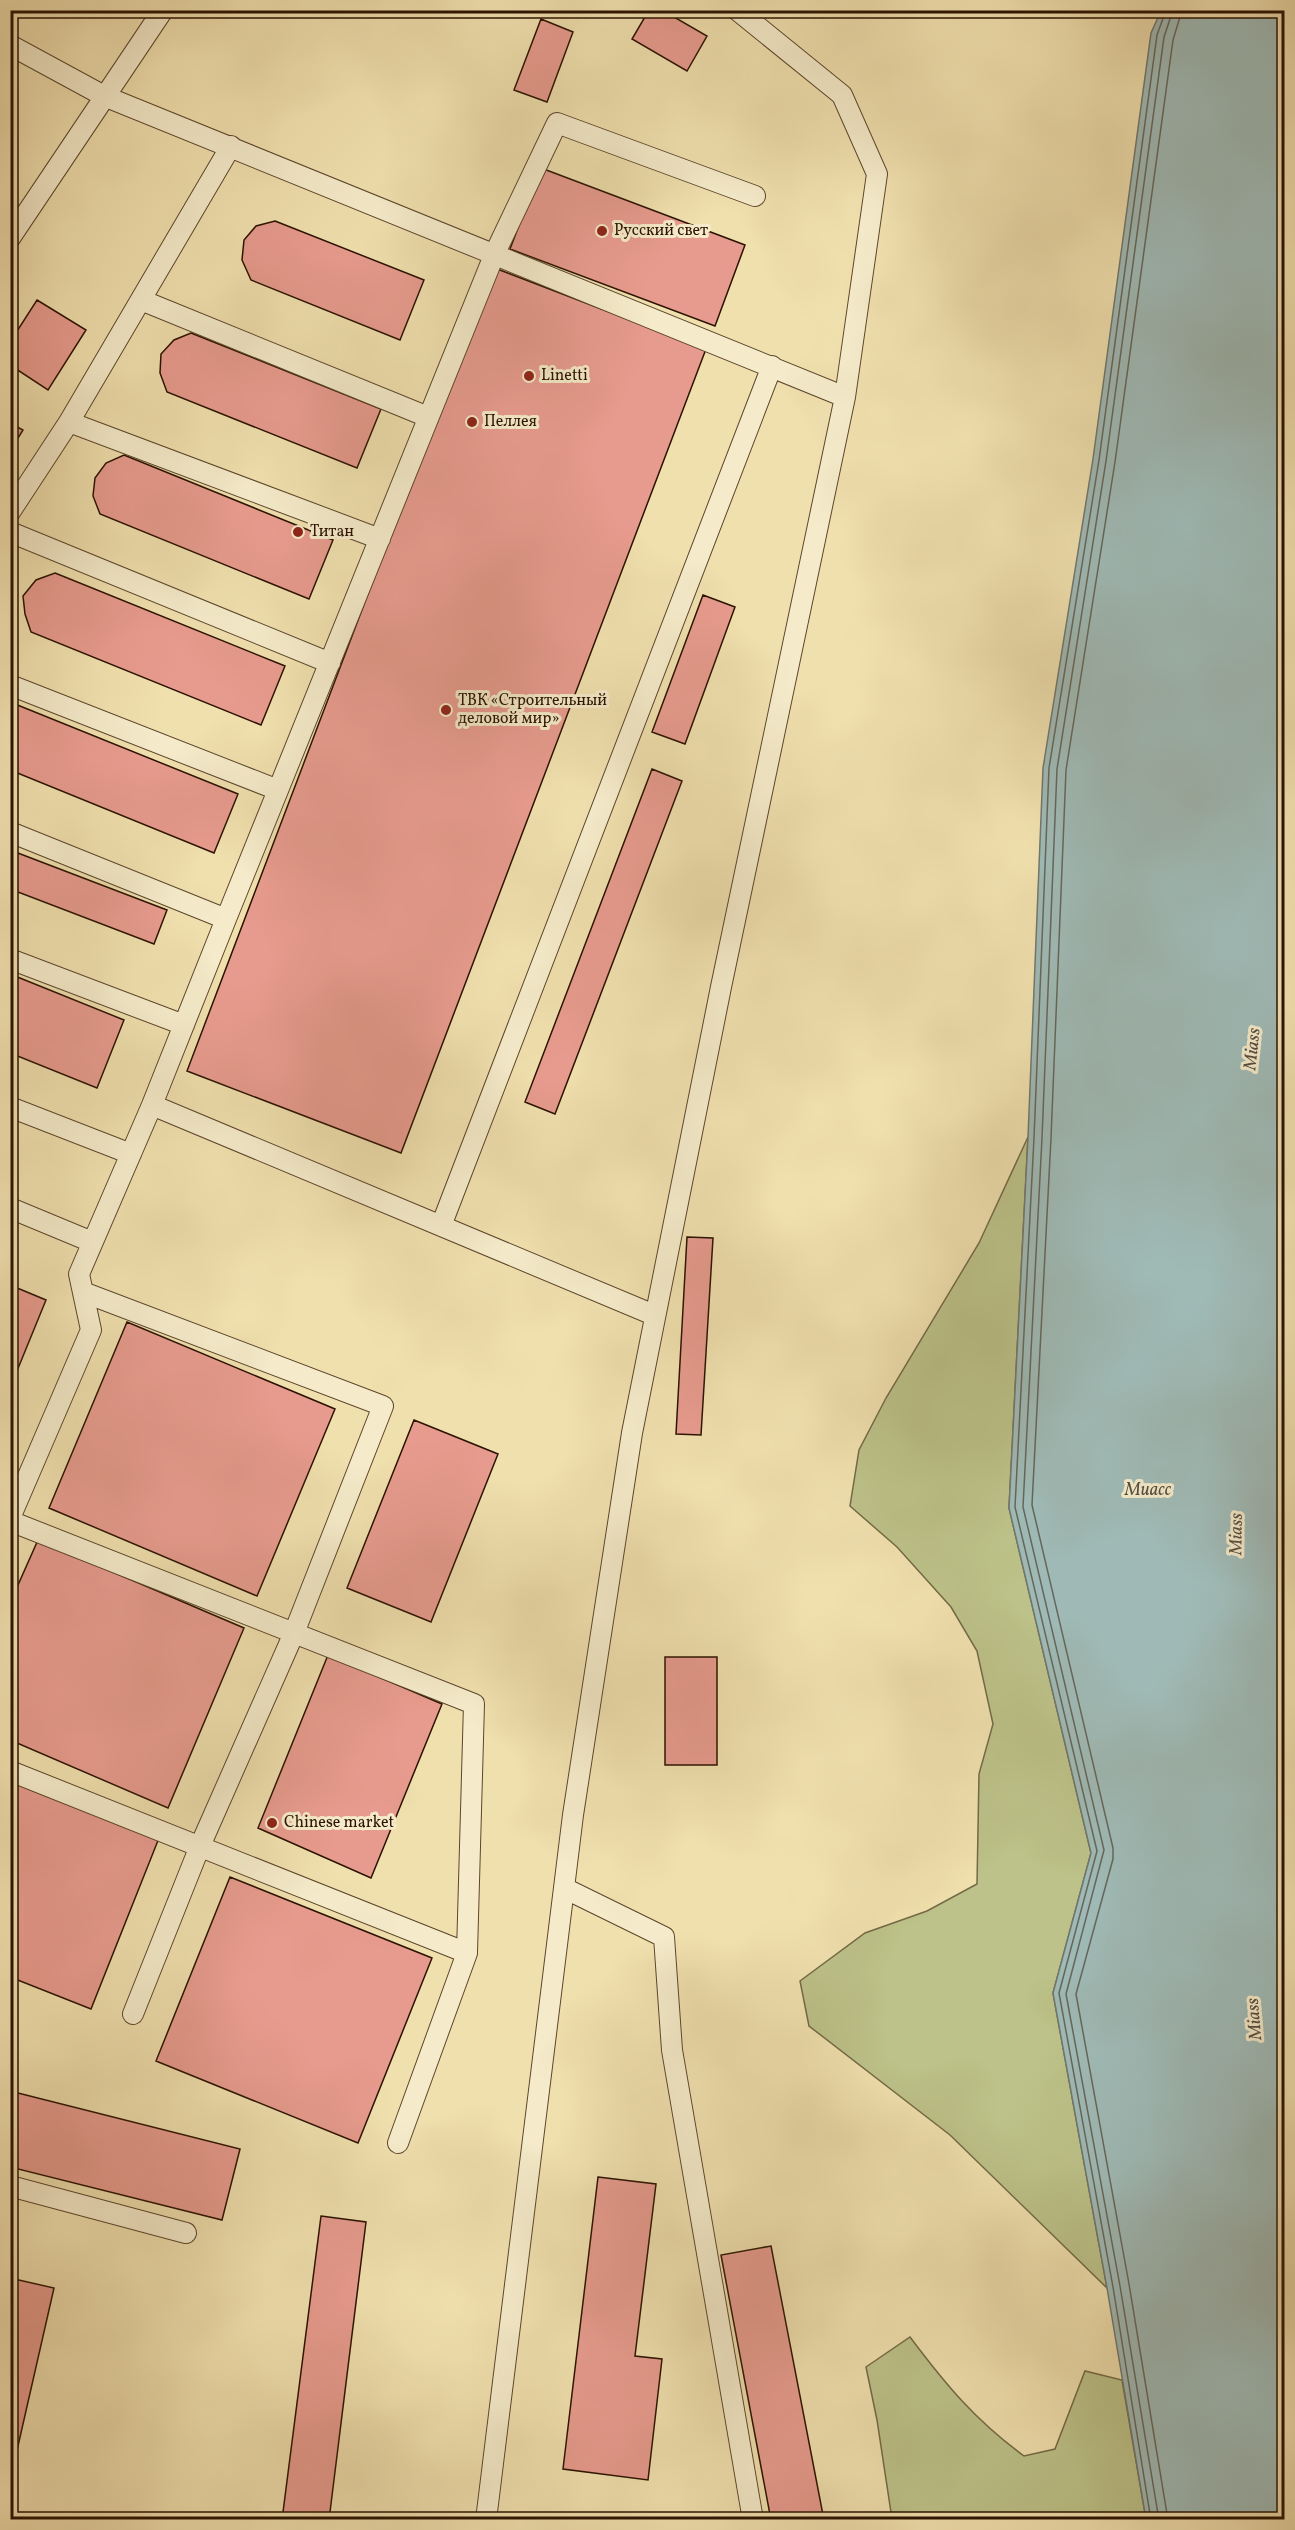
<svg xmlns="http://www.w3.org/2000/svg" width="1295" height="2530" font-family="Vollkorn,serif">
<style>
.green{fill:#bcc289;stroke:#746a45;stroke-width:1.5}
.water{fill:#9fbab6;stroke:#71776e;stroke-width:1.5}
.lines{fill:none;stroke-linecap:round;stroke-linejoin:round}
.shore{stroke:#65665c;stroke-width:1.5}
.building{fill:#e79b8e;stroke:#2b1201;stroke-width:1.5}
.service-casing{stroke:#5c462c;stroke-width:22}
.service{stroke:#f5ebca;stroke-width:20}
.poi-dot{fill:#8f2418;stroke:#f5ebca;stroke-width:2}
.labels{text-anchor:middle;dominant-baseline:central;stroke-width:6;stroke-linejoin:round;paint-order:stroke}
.poi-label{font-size:16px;fill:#2b1201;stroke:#f5ebca;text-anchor:start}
.water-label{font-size:18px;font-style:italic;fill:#544d40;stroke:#f5ebca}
</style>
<rect width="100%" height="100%" fill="#f0e0ae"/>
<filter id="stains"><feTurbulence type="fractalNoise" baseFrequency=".00333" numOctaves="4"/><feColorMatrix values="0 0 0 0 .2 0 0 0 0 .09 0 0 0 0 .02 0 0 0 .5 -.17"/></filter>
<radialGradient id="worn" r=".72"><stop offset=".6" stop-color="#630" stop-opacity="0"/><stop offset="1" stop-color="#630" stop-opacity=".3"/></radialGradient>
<path class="green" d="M1028 1137 1009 1508 1091 1853 1053 1993 1107 2288 950 2135 809 2026 800 1981 865 1933 927 1911 977 1884 979 1774 993 1724 977 1651 951 1607 897 1547 850 1506 859 1450 886 1398 979 1243Z
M910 2337C946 2385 975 2420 1024 2456L1055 2449 1085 2371 1122 2380 1146 2519H892L877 2420 866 2367Z"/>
<path class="water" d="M1161 11H1284V2519H1146L1107 2288 1053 1993 1091 1853 1009 1508 1028 1137 1043 768 1093 459 1151 33Z"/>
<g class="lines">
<path class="shore" d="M1151 2520 1113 2287 1059 1993 1097 1851 1015 1507 1034 1138 1049 768 1099 460 1157 35 1166 10
M1159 2520 1120 2286 1066 1994 1104 1850 1023 1507 1042 1138 1057 769 1106 461 1164 37 1173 10
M1168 2520 1129 2284 1076 1994 1113 1859V1848L1032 1505 1051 1138 1066 770 1115 462 1173 40 1182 10"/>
</g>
<path class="building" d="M649 10H662L707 36 687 71 632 39Z
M541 19 573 32 547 102 514 90Z
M541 168 745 245 715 326 510 249Z
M275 221 424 280 400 340 251 280 242 260 244 240 256 226Z
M492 267 706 349 401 1153 187 1071Z
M37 300 86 330 48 390 10 365V342Z
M191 333 381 409 357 468 167 392 160 373 161 354 174 340Z
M10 423 23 430 10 451Z
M124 455 333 540 309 599 100 514 93 496 95 478 106 463Z
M55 573 285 666 261 725 31 632 25 614 23 596 36 580Z
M703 595 735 607 685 744 652 732Z
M10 702 238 794 214 853 10 770Z
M652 769 682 781 555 1114 525 1102Z
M10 850 167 910 154 944 10 889Z
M10 974 124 1020 97 1088 10 1053Z
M687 1237 713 1238 701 1435 676 1434Z
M10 1285 46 1300 10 1388Z
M127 1322 335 1409 257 1596 49 1508Z
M414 1420 498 1454 431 1622 347 1588Z
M38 1540 244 1628 168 1808 10 1740V1603Z
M328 1655 442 1704 371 1878 258 1828Z
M665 1657H717V1765H665Z
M10 1779 159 1838 91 2009 10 1977Z
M230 1877 432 1958 358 2143 156 2061Z
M10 2091 240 2149 222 2220 10 2167Z
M598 2177 656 2184 635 2356 662 2359 648 2480 563 2469Z
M321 2216 366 2222 329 2520H282Z
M771 2246 824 2520H771L721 2255Z
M10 2278 54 2288 10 2481Z"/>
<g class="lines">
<defs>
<path id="service" d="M10 45 104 96 845 397
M10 238 163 10
M141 300 428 417
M69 422 380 539
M10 512 69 422 231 146
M10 532 330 663
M10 685 278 790
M10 832 226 919 152 1105 654 1315
M226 919 495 253 557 123 755 196
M10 959 184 1025
M10 1107 131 1154
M10 1208 92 1242
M441 1226 772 366
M83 1292 383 1406 294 1633 200 1846 133 2014
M10 1518 91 1330 79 1274 152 1105
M10 1521 474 1704 467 1953
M10 1771 467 1953 398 2143
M564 1888 664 1937 672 2050 753 2520
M10 2186 186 2233
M486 2520 573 1815 632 1433 721 987 845 397 877 174 842 95 737 10"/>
</defs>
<use href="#service" class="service-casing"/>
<use href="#service" class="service"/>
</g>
<g class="poi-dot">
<circle cx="602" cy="231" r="6"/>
<circle cx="529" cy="376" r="6"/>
<circle cx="472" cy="422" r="6"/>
<circle cx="298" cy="532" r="6"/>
<circle cx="446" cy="710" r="6"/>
<circle cx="272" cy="1823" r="6"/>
</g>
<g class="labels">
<g class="poi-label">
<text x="614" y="231">Русский свет</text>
<text x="541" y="376">Linetti</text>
<text x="484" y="422">Пеллея</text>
<text x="310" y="532">Титан</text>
<text x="458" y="701">ТВК «Строительный<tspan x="458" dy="18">деловой мир»</tspan></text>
<text x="284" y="1823">Chinese market</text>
</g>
<g class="water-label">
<text transform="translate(1253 1049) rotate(-84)">Miass</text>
<text x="1148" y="1490">Миасс</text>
<text transform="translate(1237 1534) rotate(-89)">Miass</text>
<text transform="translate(1255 2019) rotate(-95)">Miass</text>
</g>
</g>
<rect width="1295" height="2530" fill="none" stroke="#f0e0ae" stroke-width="36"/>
<rect x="12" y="12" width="1271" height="2506" fill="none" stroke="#2b1201" stroke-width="3"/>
<rect x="18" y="18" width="1259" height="2494" fill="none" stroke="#2b1201" stroke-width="1.5"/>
<rect width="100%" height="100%" filter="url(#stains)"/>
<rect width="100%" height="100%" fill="url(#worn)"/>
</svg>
